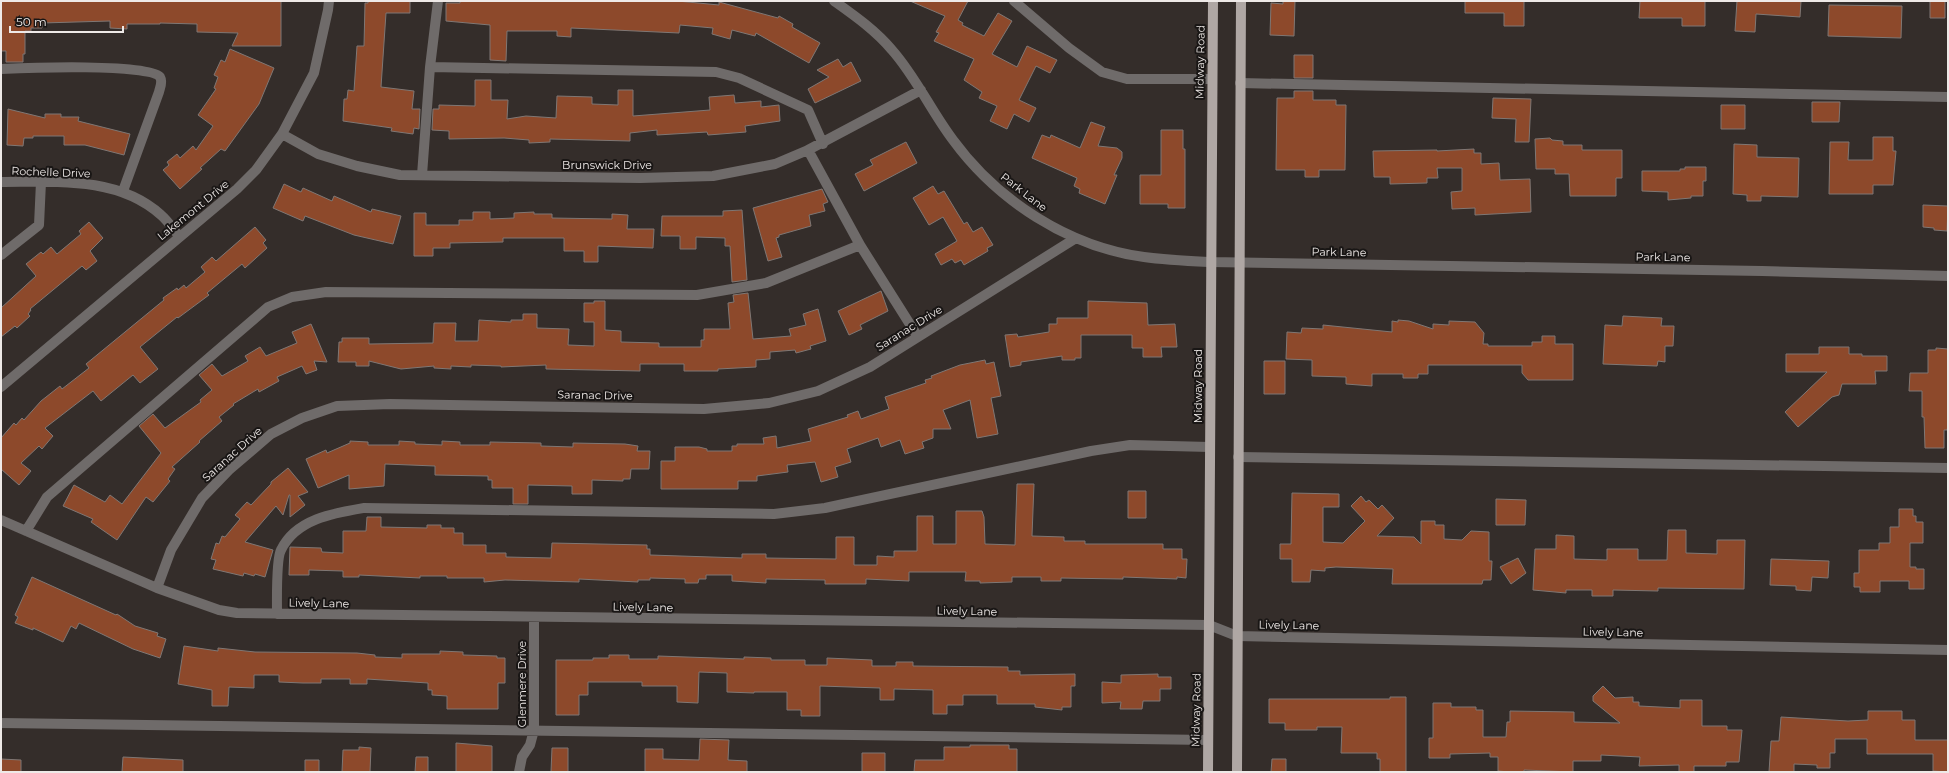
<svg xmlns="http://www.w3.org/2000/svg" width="1949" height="773" font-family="Montserrat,sans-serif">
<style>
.building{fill:#8d492b;stroke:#7f7774}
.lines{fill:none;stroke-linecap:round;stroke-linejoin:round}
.minor{stroke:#6f6b6a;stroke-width:10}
.major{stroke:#afa7a4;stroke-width:10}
.labels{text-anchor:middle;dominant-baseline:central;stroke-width:4;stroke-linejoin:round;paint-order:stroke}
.street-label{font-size:11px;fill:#eee9e7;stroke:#191615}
</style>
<rect width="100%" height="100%" fill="#342d2a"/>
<path class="building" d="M1 1H281V46H232L238 33 197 32V24L160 23V24H127V29L110 28V21L42 23V28H31V31H25V54H23V62H6V51H1Z
M368 1H410V13H386L381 87 414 91 412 109H420L419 129 414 128 413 134 391 131 392 128 343 121 344 99H347L348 90 354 91 357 46H364L365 3H368Z
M460 1H677L719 5V2L778 18 779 16 793 24 792 27 820 43 809 63 756 33 755 36 732 30 730 39 712 34 713 28 680 25 679 33 571 28V37L557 36V31H507L506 61 490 60V25L446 21V3H460Z
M910 1H968L958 20 963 23 962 25 984 36 998 13 1012 21 992 54 1017 67 1027 46 1057 60 1050 73 1036 66 1019 100 1036 108 1029 122 1014 114 1007 129 990 121 997 106 979 98 982 92 964 80 974 59 934 41 939 33 936 32 945 16Z
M1283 1H1295L1294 36 1270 35 1271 3 1283 4Z
M1465 1H1524V26H1504V13H1465Z
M1640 1H1705V26H1682V18H1639Z
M1737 1H1801L1800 17 1756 14 1755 32 1735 31Z
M1930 1H1945V18H1930Z
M1829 5 1902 6 1901 38 1828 36Z
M230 49 274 68 259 104 225 151 221 149 200 168 202 169 180 189 163 170 169 165 167 162 177 154 180 158 193 146 196 150 213 126 198 115 216 89 214 88 218 77 214 75 221 60 225 62Z
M1294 55H1313V78H1294Z
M838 59 843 67 851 62 861 81 815 103 808 89 829 77 817 70Z
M475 80H491V100H508L507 119 526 116 556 118 557 96 592 97V104L618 105V90H633V116L710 110 709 97 734 95 735 103 761 101V107L779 105 780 121 745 126 746 132 708 135 707 132 657 135V130L630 133V141L550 139V142L529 143V140L504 138 449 139V131L432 130 433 109H439V105L475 106Z
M1294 91H1313V100H1336V105H1346L1345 170H1319V177H1305V170H1276L1277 98H1294Z
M1493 98 1531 99 1529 142H1515L1516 119 1492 118Z
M1812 102H1840L1839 122H1812Z
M1721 105H1745V129H1721Z
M8 109 45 118V114H61V117H79L78 121 130 134 124 155 85 145H64V136H33V138H24L23 146 7 145Z
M1091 122 1105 127 1098 146 1117 148 1122 152V158L1114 175H1117L1105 204 1079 193 1080 189 1074 186 1077 178 1032 158 1042 135 1050 138 1051 135 1080 148Z
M1161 130H1183V149H1185V208H1168V204H1140V175H1161Z
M1873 137H1893V151H1896L1893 185H1873V194H1829L1830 142H1849L1848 160H1873Z
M1550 138 1552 140 1563 141V145H1582V150H1622V178H1616V196H1570L1569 174H1555V169H1536L1535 139Z
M906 142 917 163 864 191 855 174 873 165 870 160Z
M1734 144 1757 145V157L1799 158 1798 197 1761 196V201H1747V195L1733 194Z
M1474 149V153H1481V164L1499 163 1500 180 1530 179 1531 212 1475 215V208L1452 209 1451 192 1462 191V168H1437L1438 178H1427V183L1390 184V177H1374L1373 151 1437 150V151Z
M1685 167H1706V181H1703V196H1691V198L1668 200V192L1642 191V171H1680V169H1685Z
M284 184 301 192 303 188 332 201 334 196 371 212 372 209 401 216 393 244 354 235 305 216 303 221 273 208Z
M933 186 938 194 944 191 964 224 967 222 973 232 982 227 993 245 987 248 988 251 964 265 961 260 955 263 952 259 941 265 935 254 957 241 943 217 929 225 913 198Z
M822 189 828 202 823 204 825 211 809 215 811 226 779 235V237L776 238 782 257 768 261 753 208Z
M1923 205 1948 206 1947 231 1934 230V228L1923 227Z
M742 210 747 280 732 282 730 246H725V238L696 237V249H680V236H661L662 216H723V211Z
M473 212H490V219L514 218V213L534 212V214H552V218L612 219V214L628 215 627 229H654L653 248 598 246V262H584V251H564V238H503V242L450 243V248H433V256H414V213H426V225H459V220H473Z
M89 222 103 238 90 251 97 261 86 270 82 266 30 309 31 310 28 314 30 316 17 328 15 326 1 337V308L36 276 26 264 41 252 43 254 51 247 57 254 81 234 79 231Z
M255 227 266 240 263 243 267 248 245 268 242 264 207 293 209 295 178 318 177 317 140 347 158 369 140 383 133 375 101 401 93 391 45 428 53 436 42 449 39 446 21 463 31 471 19 485 1 469V438L14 423 16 425 22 418 24 420 41 401 60 386 62 389 89 368 86 364 164 300 163 298 177 288 178 290 184 285 186 288 205 272 201 267 212 257 216 261Z
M881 291 888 311 860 325 862 329 849 335 838 311Z
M748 293 753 339 791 336 789 329 806 325 803 314 818 309 826 341 810 346 811 349 796 353 795 350 770 352V359L756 360V367L718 369V371H684V364H640V371L546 369V365L501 367V366L471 365V367L451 366V369L434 368V366L401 369 369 361V366H356V362H338L339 342H342V338H369V344L433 343 434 323H456L455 341H478L479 320 511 322V320H523V314H537V328L569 329 568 345 594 346V322H584V303H594V301H605V330L621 331V342L659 343V347H701V340H704V329H730L728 303 734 302 733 295Z
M1088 301 1147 303 1148 325 1175 324 1177 347H1161L1162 357H1143V348H1132V335H1081V358H1075V360H1062V356L1021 362V365L1010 367 1005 335 1017 334 1018 337 1049 332V324H1057V318H1088Z
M1623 316 1662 318 1661 326H1674L1673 346H1665V362L1658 361 1657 366 1603 364 1605 325 1622 326Z
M1398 320 1409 321 1433 329V324L1449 325V321L1475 322 1484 333 1483 344H1488V346H1532V342H1542V336H1555V344H1573V380H1528L1522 373V365H1428V374H1418V378H1403V374H1372V386L1346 384V377L1312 376V360L1286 359 1287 332 1301 333 1302 328 1323 329V325L1392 332V321L1398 322Z
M311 324 327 362 314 361 317 370 306 374 302 366 277 377 279 381 259 392 258 389 233 404 234 405 219 417 222 421 199 441 200 442 172 467 175 469 168 479 170 481 153 502 146 497 117 540 91 522 93 519 63 506 74 485 105 502 110 495 122 504 161 453 139 426 153 414 165 428 201 402 200 400 212 390 199 375 212 364 222 376 248 361 245 356 260 347 266 356 297 343 292 332Z
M1819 347H1849V354H1862V356H1887V371H1875L1876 384H1842L1839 395 1832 397 1798 427 1785 412 1827 372H1786V354H1819Z
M1936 348 1948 349V426L1947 430H1944V448H1925L1924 417H1922V391H1909L1910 373H1928V350H1936Z
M985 360 986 364 994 362 1001 396 991 398 998 434 977 438 970 400 943 410 951 429H933V438L922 442 924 448 905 454 900 440 881 447 878 438 847 449 851 462 835 467 838 477 821 482 815 462 787 465 788 472 757 476V481H738V489H661V461H675V447H699L707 449V451H732V446H737V444H764L763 438 776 436 777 448 811 441 808 429 848 417 847 415 858 411 861 419 889 409 885 397 926 383 925 380 932 378 931 376 960 365Z
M1264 361H1285V394H1264Z
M350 441 368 442V445H399V441L415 442V444L442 445V441L460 442V445H490V442L541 443V446L573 447V443L625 444 638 446 637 451H650L649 469H631L630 479H623V481L592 480V494H572V486L528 485V504H513V488H492V480H488V476L435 475V466L385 464 384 486 349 489V475L318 488 306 459 326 450 327 453 350 443Z
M288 468 308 492 298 496 305 505 290 517V495H289L283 515 276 506 245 542 273 550 265 577 255 574 254 576 244 573 243 576 213 569 216 560 211 559 216 543 219 544 222 536 225 537 240 519 235 515 247 502 251 505 271 484V482Z
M1017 484H1034L1032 536 1064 537V541H1085V544H1163V549H1182V559H1187L1186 578 1177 577V579L1123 577V579L1061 578V581H1041V577H1012V582L980 583V581H965L966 572H909V581L866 579V584H825V580L766 579V583L732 581V575H706V579H699L698 583H685V579L650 578V580H638V582L579 579V582L505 580 484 582V578H447V576H420V578L359 575V577H343V571L309 570V575H289L290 547 321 548 322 552 343 553V531H366L367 517H381V527L427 528V525H441V528H454V533H463V545H486V553H506V557L551 558 552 543 647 545V549H650V555L742 558V554H766V558L836 559V537H854V565H877V556L894 557V551H917V516H933V544H956V511H982L984 517 985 544 1015 545Z
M1128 491H1146V518H1128Z
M1292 493 1339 494V507H1323V542L1343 543 1365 521 1351 506 1361 496 1366 502 1369 500 1378 509 1382 505 1394 518 1377 536 1414 537 1421 544V521H1435V525H1444V539L1462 540 1471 531 1489 532V561H1492L1491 580H1483L1482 584H1392L1393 569 1336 567 1325 568V571L1311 570 1310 582H1292V559H1280V544H1291Z
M1496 499 1526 500 1525 525H1496Z
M1899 509H1913V516H1916V522H1923V543H1910V567H1916V569H1924V589H1909V581H1880V592H1860V587H1854V573H1859V550H1879V543H1890V527H1899Z
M1668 530H1686V553L1717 554V540H1745L1744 589 1658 588V591L1613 590V596H1592V590H1566V593L1533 590 1535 549H1556V535L1574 536V559L1607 560V549H1638V560H1667Z
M1518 558 1526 573 1511 584 1500 567Z
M1771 559 1829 561 1828 578 1812 577 1811 591 1796 590V586L1770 585Z
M32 577 116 615 117 614 135 626 158 633 157 636 166 639 160 658 133 649 79 623 76 629 71 626 63 642 33 628V630L15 623 18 617 15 615Z
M184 646 218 651V648L255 652 357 653 375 655V657L402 658V654H440V651L463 652V655L497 656V658H505V683H498V709H447V696L432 695V690H428V683L367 679V684H350V679H321V683H303L279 682V675H254V688L229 687 228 706H212V690L178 684Z
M609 655H629V659H658V656L744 659V657L771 658V660H805V665H827V658L872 660V666H896V662H913V666L1008 667V671H1020V675L1075 674V686H1071V707H1062V710L1035 707V704H997V695H963V705H947V714H933V690L894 689V700H880V688L820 686V716H801V710H787V692H754V693L727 692V673L699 672 698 703 677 702V686H642V682H588V695H579V715H556V660H593V658H609Z
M1158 674V677H1171V689H1160V701H1143L1142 709H1120L1121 702 1102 703V682L1121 683V675Z
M1603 686 1615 698 1633 697V702H1639V706L1680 708V700H1702V726H1727V730H1742L1739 762H1726V766H1694V772H1679V765L1639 766 1640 757 1601 755V761H1573V772L1524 770V772H1510L1498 771V757H1490V753L1450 754V758H1429V738H1433V703H1451V707H1476V710H1483V737H1506L1507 722H1510V711L1574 712V722L1620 723 1593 701V696Z
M1390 697H1406V772H1380V759H1377V753H1341L1342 727H1317V730H1285V723H1269V699H1390Z
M1868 711H1902V720H1915V740H1948V772L1933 771V754H1867V739H1835V753H1830V768H1817V765L1794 764V772H1769L1771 741H1779L1781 717 1848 721 1868 720Z
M700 739 729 740 728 760 747 761V772H645V749H663V759L699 760Z
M456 743 492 746V772H456Z
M970 745H1009V749H1017V772H914L915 760H944V747H970Z
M359 747 371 748 370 772H342L343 750H359Z
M552 748H568V772H551Z
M862 753H885V772H862Z
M123 757 183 760V772H122Z
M416 757H428V772H415Z
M1 759 21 760V772H1Z
M1272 759H1286V772H1271Z
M305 760H319V772H305Z"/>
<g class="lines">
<path class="minor" d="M834 1C855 16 875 30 892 50 916 77 931 111 953 140 997 200 1068 247 1144 257 1165 260 1188 261 1210 262L1762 271 1948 276
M1014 1 1069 48 1102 72 1127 79H1212
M430 67 716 72 739 78 808 110 823 144
M1 69C23 68 151 63 160 77 163 82 160 87 159 92L123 191
M1240 83 1948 97
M282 134 318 154 357 166 400 175 640 178 713 176 775 164 808 150 921 90
M422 175 430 67 438 1
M1 182C55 182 118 176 161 215 168 221 173 229 179 236
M860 245 918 337
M1 255 39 225 41 182
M1 387 237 189 256 170 282 134 314 73 328 10 329 1
M1238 457 1948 468
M1 520 157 588 219 610 237 613 1209 625 1237 636 1948 650
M26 531 47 497 268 307 292 297 326 292 697 295 766 283 860 245 808 150
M157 588 171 550 202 498 229 470 271 434 302 418 337 406 390 404 704 409 769 403 818 391 870 367 1076 238
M277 614C277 602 276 559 281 550 296 519 334 513 364 508L774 514 825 508 1091 451 1130 445 1210 447
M1 723 1208 740
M519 772 522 757 530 745 534 730V617"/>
<path class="major" d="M1208 772 1213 1
M1237 772 1241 1"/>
</g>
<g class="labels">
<g class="street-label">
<text transform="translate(1200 62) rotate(-89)">Midway Road</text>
<text x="607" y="165">Brunswick Drive</text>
<text transform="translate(51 172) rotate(2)">Rochelle Drive</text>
<text transform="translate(1024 192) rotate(38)">Park Lane</text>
<text transform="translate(193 210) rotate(-39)">Lakemont Drive</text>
<text transform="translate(1339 252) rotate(1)">Park Lane</text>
<text transform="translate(1663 257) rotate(1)">Park Lane</text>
<text transform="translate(909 328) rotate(-32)">Saranac Drive</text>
<text transform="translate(1198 386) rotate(-90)">Midway Road</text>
<text transform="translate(595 395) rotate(1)">Saranac Drive</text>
<text transform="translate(232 454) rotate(-42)">Saranac Drive</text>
<text transform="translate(319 603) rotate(1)">Lively Lane</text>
<text transform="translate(643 607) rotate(1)">Lively Lane</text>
<text transform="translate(967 611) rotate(1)">Lively Lane</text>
<text transform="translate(1289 625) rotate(1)">Lively Lane</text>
<text transform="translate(1613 632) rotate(1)">Lively Lane</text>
<text transform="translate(522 684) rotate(-90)">Glenmere Drive</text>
<text transform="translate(1196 710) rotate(-89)">Midway Road</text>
</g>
</g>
<rect width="1949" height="773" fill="none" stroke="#eee9e7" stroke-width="4"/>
<path d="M10 26v6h113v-6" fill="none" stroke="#eee9e7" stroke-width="2"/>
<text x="16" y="26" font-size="12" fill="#eee9e7" stroke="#191615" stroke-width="3" paint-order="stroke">50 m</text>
</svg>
